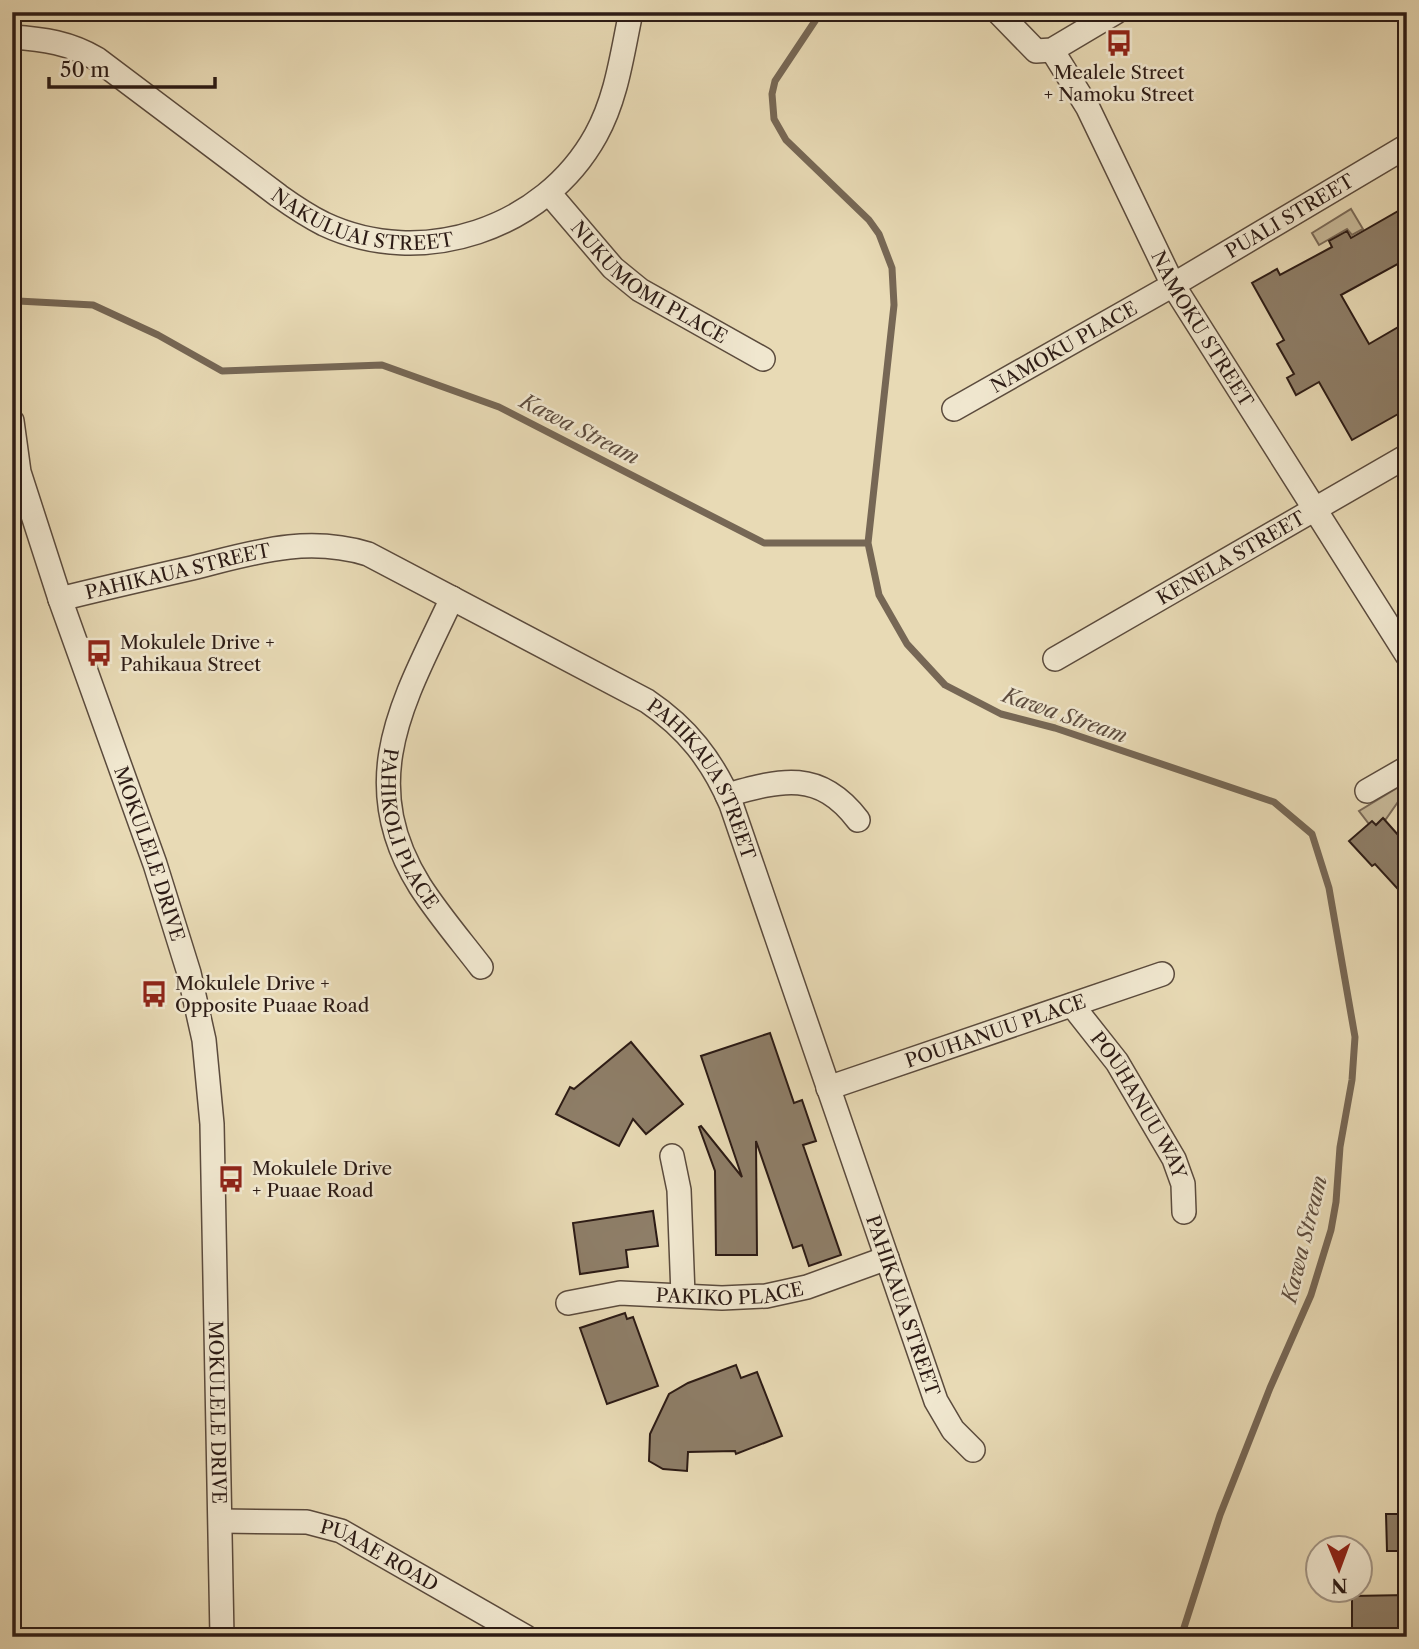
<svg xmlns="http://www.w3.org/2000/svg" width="1419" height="1649" font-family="'Libre Caslon Text',serif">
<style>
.green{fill:#c8ba9a;stroke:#7a6a58;stroke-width:2}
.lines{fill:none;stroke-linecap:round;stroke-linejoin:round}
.stream{stroke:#766755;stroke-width:7}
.building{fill:#8e7e68;stroke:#2c1b15;stroke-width:2}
.minor-casing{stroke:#5b4b3d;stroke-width:26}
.minor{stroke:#f0e7cf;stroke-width:23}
.labels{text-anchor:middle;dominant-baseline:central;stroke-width:5;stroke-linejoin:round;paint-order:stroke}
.poi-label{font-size:19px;fill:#2c1b15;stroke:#f0e7cf;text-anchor:start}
.street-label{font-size:19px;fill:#2c1b15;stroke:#f0e7cf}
.water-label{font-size:21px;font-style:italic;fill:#5e4d3f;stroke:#f0e7cf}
</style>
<rect width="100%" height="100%" fill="#e8dab5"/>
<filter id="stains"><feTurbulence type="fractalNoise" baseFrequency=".00286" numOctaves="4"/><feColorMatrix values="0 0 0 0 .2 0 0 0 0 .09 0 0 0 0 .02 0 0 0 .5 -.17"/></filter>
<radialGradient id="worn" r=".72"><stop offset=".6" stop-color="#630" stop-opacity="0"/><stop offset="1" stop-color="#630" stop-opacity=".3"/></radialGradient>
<path class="green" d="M1351 209 1363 229 1352 235 1347 229 1319 245 1312 233Z
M1407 782V789L1386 819H1382L1376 825 1369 824 1359 811Z"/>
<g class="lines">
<path class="stream" d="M821 12 775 81 772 94 774 119 786 140 869 220 879 234 892 268 894 305 868 543
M18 301 93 305 158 335 222 371 382 365 499 407 764 543H868L879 595 907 644 945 685 1001 714 1055 728 1274 802 1312 834 1329 888 1355 1037 1352 1080 1340 1147 1336 1202 1331 1230 1311 1295 1270 1388 1220 1515 1181 1637"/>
</g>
<path class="building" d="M1407 206V259L1341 295 1369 344 1407 322V409L1352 440 1319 382 1296 395 1287 378 1294 374 1277 344 1284 340 1252 283 1277 269 1280 275 1332 247 1329 241 1347 231 1351 238Z
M1383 818 1407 845V899L1375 864 1372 866 1349 841 1372 821 1376 825Z
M770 1033 794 1103 802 1100 816 1141 803 1145 841 1255 809 1266 802 1245 793 1248 756 1141 757 1255H716L715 1171 699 1127 701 1126 742 1177 701 1056Z
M631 1042 683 1104 646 1134 633 1119 619 1146 556 1114 570 1087 574 1089Z
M653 1211 658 1246 626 1250 628 1267 580 1274 573 1223Z
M625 1313 627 1319 633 1317 658 1386 607 1404 580 1328Z
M736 1365 741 1378 757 1372 782 1436 736 1454 735 1451 688 1452 687 1471 663 1469 649 1461 650 1434 669 1394 688 1383Z
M1386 1514H1407V1551H1387Z
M1407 1595V1637H1352V1596Z"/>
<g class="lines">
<defs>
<g id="minor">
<path d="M998 12 1036 51 1052 50 1116 12"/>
<path id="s1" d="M12 37C44 39 70 43 97 59L279 196C293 206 308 216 324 224 422 270 544 229 596 135 617 97 622 54 631 12"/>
<path id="s2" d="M1052 50 1088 108 1173 285 1407 655"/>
<path id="s3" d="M549 193 613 268 640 290 763 359"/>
<path id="s4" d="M954 409 1173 285 1407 146"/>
<path id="s5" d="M12 421 19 472 60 599 155 864 189 973 204 1040 212 1124 222 1637"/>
<path id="s6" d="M452 598C406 697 353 779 420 886 438 914 461 941 481 967"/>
<path id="s7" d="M60 599C104 588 148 578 192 568 253 553 305 535 368 554L647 701C687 728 712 760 731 804L936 1401 953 1430 973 1450"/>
<path id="s8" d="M1055 659 1407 456"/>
<path d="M1367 791 1407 768"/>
<path d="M727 795C781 780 819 769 858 820"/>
<path id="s9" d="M1072 1005 1117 1062 1174 1159 1183 1184 1184 1212"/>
<path id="s10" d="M828 1088 1162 974"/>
<path d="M672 1156 679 1190 683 1295"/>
<path id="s11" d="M568 1303 620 1293 722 1298 766 1296 807 1287 887 1258"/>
<path id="s12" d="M221 1521 307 1522 341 1531 526 1637"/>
</g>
</defs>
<use href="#minor" class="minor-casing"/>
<use href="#minor" class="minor"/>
</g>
<defs>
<symbol id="bus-bare" viewBox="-9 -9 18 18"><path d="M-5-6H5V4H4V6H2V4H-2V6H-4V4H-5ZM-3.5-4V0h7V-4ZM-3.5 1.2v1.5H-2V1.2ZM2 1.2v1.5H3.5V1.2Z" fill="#8f2418" stroke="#f0e7cf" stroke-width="2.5" paint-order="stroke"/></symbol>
</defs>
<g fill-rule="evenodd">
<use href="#bus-bare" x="1100" y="24" width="38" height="38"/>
<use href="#bus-bare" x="80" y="634" width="38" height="38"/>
<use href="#bus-bare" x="135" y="975" width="38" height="38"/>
<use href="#bus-bare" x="212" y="1160" width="38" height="38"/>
</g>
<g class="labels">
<g class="poi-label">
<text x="1119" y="72" text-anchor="middle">Mealele Street<tspan x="1119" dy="22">+ Namoku Street</tspan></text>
<text x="120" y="642">Mokulele Drive +<tspan x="120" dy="22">Pahikaua Street</tspan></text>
<text x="175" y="983">Mokulele Drive +<tspan x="175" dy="22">Opposite Puaae Road</tspan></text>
<text x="252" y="1168">Mokulele Drive<tspan x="252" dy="22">+ Puaae Road</tspan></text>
</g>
<g class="street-label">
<text stroke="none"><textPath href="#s1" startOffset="406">NAKULUAI STREET</textPath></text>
<text stroke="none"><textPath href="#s4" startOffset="387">PUALI STREET</textPath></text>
<text stroke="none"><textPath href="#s3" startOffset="136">NUKUMOMI PLACE</textPath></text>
<text stroke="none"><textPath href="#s2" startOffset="317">NAMOKU STREET</textPath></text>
<text stroke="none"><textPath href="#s4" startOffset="126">NAMOKU PLACE</textPath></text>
<text stroke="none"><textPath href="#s8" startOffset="203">KENELA STREET</textPath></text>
<text stroke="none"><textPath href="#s7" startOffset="121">PAHIKAUA STREET</textPath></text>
<text stroke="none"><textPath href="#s7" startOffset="728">PAHIKAUA STREET</textPath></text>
<text stroke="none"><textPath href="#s6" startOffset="247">PAHIKOLI PLACE</textPath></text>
<text stroke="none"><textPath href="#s5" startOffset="455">MOKULELE DRIVE</textPath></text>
<text stroke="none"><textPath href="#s10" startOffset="177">POUHANUU PLACE</textPath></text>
<text stroke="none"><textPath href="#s9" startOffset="121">POUHANUU WAY</textPath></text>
<text stroke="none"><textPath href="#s11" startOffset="163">PAKIKO PLACE</textPath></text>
<text stroke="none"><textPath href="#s7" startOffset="1295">PAHIKAUA STREET</textPath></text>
<text stroke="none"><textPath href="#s5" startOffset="1022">MOKULELE DRIVE</textPath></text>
<text stroke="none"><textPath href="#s12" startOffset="166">PUAAE ROAD</textPath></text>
</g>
<g class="water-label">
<text transform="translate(580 429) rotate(27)">Kawa Stream</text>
<text transform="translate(1065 715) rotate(19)">Kawa Stream</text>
<text transform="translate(1304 1239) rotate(-76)">Kawa Stream</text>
</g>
</g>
<rect width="1419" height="1649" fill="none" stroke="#e8dab5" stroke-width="42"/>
<rect x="14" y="14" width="1391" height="1621" fill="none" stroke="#2c1b15" stroke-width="3.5"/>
<rect x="21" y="21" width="1377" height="1607" fill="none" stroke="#2c1b15" stroke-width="2"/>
<g transform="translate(1339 1569) rotate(179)"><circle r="33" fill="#f0e7cf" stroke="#a29585" stroke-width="2"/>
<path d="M0-5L12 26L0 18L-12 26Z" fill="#8f2418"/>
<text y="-10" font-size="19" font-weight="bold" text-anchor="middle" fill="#2c1b15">N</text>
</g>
<path d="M49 77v10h166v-10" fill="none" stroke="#2c1b15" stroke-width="3.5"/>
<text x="60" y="77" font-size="21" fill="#2c1b15" stroke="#f0e7cf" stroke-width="5" paint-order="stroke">50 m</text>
<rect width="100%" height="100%" filter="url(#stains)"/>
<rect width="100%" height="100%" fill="url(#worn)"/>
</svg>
